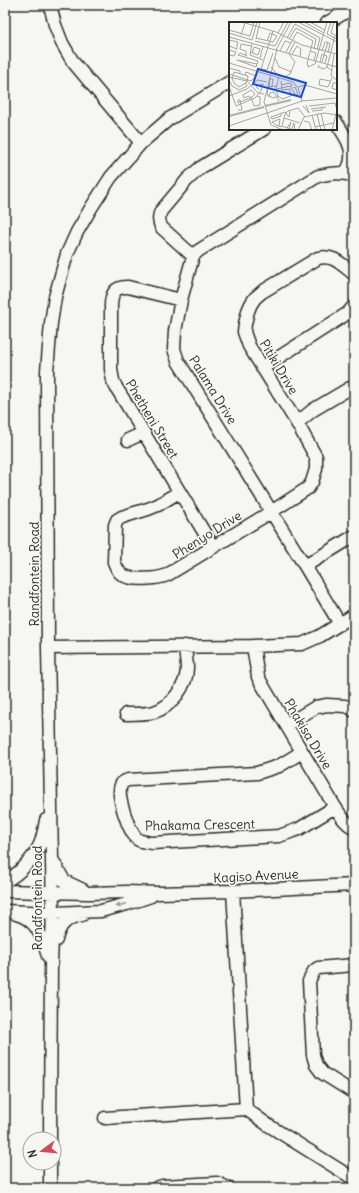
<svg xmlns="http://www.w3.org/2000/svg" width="359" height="1193" font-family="Delius,sans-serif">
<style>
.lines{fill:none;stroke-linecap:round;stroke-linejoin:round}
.minor-casing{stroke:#2b2b2b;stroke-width:15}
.minor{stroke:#f6f6f2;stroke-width:12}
.oneway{fill:#90908e}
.labels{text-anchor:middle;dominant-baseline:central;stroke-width:3.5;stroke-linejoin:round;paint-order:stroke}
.street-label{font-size:13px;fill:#2b2b2b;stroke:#f6f6f2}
.inset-river{fill:none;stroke:#aeaeab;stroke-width:2}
.inset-road{fill:none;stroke:#a5a5a2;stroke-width:1}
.view{fill:#1d4ed8;fill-opacity:0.15;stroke:#1d4ed8;stroke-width:2}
.inset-edge{fill:none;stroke:#2b2b2b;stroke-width:2}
</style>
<rect width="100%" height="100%" fill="#f6f6f2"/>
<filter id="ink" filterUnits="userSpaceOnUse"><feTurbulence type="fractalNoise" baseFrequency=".025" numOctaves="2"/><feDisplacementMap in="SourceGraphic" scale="8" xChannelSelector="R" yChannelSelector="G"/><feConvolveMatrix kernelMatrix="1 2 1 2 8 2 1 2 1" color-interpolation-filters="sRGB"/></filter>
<g filter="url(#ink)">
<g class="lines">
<defs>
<path id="minor" d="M50 5 55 25 62 43 73 62 141 143
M327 23 354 7
M336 122C342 132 353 145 351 158 351 163 348 169 345 173
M193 256 161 227C159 221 158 217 161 211L187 180 200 168 264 129
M181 300 128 287C115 286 111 294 111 306V369L113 381 116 387 213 547
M262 368 348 313 354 306
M297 423 313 410 350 388H354
M128 440 143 433
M179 492 158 505 148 509 122 517 117 520 115 525 114 562C116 567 118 572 123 575 132 581 158 579 167 575L271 512 308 488 312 482 316 469V457L297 423 249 346 244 332 245 324 248 311 251 304 255 298 262 292 318 258C334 254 342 265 354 274
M305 566 354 536
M340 624 305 566 178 361 174 349 175 331 181 300 193 256 198 251 318 176C331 173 341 172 354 176
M253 646 258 677 263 686 335 807C341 816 345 823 354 828
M48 648 253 646 302 644 320 636 354 615
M126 714C135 714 145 714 154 712 171 707 187 686 187 668 187 661 185 653 185 646
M286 725 316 707 327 705 345 706 351 708 354 711
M302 752 279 766 257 773 128 780C125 781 122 782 121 785 116 796 129 831 137 839 141 842 147 842 152 843L279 836 299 829 335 807
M53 861 64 881 83 890
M5 881C20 874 35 857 41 842 43 835 45 827 46 820
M5 891 88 893 127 892 158 893 233 891 354 885
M233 891 246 1109 268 1125 354 1179
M5 911 53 913 101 911 127 904 151 896
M16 914C37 919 42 937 48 956
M56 940C59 925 66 918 82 915
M354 965 318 968 314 971 309 981 313 1055 316 1065 322 1073 354 1093
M105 1118 246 1109
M50 1139 51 964 53 913 48 648 47 371 51 323 55 297 67 254 77 232 91 208 111 177 141 143 169 119 230 82
M50 1163V1188
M156 1188 162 1186 217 1183 228 1188"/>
</defs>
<use href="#minor" class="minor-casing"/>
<use href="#minor" class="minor"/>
</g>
<defs><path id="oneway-solid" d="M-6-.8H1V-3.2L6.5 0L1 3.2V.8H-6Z"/></defs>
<use class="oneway" href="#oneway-solid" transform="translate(121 905) rotate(166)"/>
</g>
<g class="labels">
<g class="street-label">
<text transform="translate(279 367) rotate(59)">Pitiki Drive</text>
<text transform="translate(213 390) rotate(58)">Palama Drive</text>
<text transform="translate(152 419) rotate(59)">Phetheni Street</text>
<text transform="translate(207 535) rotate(-32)">Phenyo Drive</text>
<text transform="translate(34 574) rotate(-90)">Randfontein Road</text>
<text transform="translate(308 734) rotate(59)">Phakisa Drive</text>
<text transform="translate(200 825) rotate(-1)">Phakama Crescent</text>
<text transform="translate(256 876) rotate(-3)">Kagiso Avenue</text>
<text transform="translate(37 898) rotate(-90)">Randfontein Road</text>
</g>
</g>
<g transform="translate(229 22)">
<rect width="108" height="108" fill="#f6f6f2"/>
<path class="inset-river" d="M36 84 62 78M0 94 35 85"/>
<path class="inset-road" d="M13 0 47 10 73 23 108 32M69 0 108 20M75 0 95 11M81 0 96 8M102 0 98 12 108 17M105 0 102 11 108 14M0 8 21 14 25 0M44 9 32 47 38 48 44 31M0 11 23 18 28 0M49 11 55 0M12 13 16 1M0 15 108 45M27 16 44 20 48 14M58 16 66 2 91 16 88 28M27 17 31 0M60 17 67 6 87 17 85 27M0 18 9 20 8 23M26 19 46 24 59 0M38 19 41 11 48 14M23 21 21 33 34 38M0 24 8 27V23M48 27 35 80 42 103 54 108M0 28 7 30 5 34 0 33M47 28 62 0M51 29 56 19 62 21M81 29 87 31 85 38M93 29 96 20H98L101 22 99 31M21 30 29 33 31 27 25 25 23 31M57 30 68 10 84 19 78 41 79 45 86 42 98 0M60 31 66 20M63 32 68 24 72 27 71 34M105 32 102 54 108 58M17 33V29L11 27 12 22 22 24M31 36 34 24M46 36 50 45 63 50M8 38 27 45 29 39 9 33 11 31 18 34M8 38 28 42M91 40 93 32 95 33 98 34 96 41M93 40 99 20M0 41 64 60 69 66 73 79M90 43 89 45 95 47 98 45M42 45 48 52 56 55 61 52 66 40 60 32M0 46 11 49V51M103 49 98 45 106 14M5 50 19 54 18 60 10 65 6 62 3 57ZM0 52 22 59 27 54 17 50 16 53M0 55 18 59 29 71 35 72M0 58 3 64 10 68 18 64 16 61M52 59 53 68 61 67V72M101 59 91 57 90 63 99 65 103 56M108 61H104L103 66 108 68M52 63 60 61 63 62 62 65M0 64 7 84 26 76 32 69 34 62 27 64 30 68M48 64 39 65 38 73 44 76 49 74M40 65 41 57H44L43 64M69 65 76 63 108 72M64 66 66 65 69 72 66 73M48 67 61 64 66 72 54 77 50 75 49 74 47 66 50 55M0 74 18 67 29 58 38 60M40 75 41 71 45 70 50 79M9 78V81L14 79 16 78 22 76V75H23L26 72 22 68 14 73 15 76 20 74 22 76 23 78 25 84 31 83V75L28 74M74 84 80 91 77 83M80 84 106 81 108 88 103 108M82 87 97 85M9 88H13L11 78H9M83 89 93 88V85M92 91 96 108M88 92 92 108M83 93 87 108M42 95 56 90 60 95 61 88M42 95 43 97 52 94V91M55 96 71 101M75 99 80 100 83 108M0 104 73 79 108 76M50 104 51 97 43 100 47 103 52 105 53 104 64 108M53 104 56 92 59 89 69 86 76 95M86 105 104 101M58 106 62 100 60 107M63 107 65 101 66 108M69 108 75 95 95 91 108 93"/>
<path class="view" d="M29 47 77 61 72 75 24 62Z"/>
<rect width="108" height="108" class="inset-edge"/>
</g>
<rect width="359" height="1193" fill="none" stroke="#f6f6f2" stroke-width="20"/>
<rect x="10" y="10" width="339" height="1173" fill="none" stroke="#2b2b2b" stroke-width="1.5" filter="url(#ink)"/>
<g transform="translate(42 1151) rotate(254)"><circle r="19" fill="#f6f6f2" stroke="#a5a5a2"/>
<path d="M0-3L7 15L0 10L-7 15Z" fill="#d1495b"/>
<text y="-6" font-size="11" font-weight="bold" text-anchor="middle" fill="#2b2b2b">N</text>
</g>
</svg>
